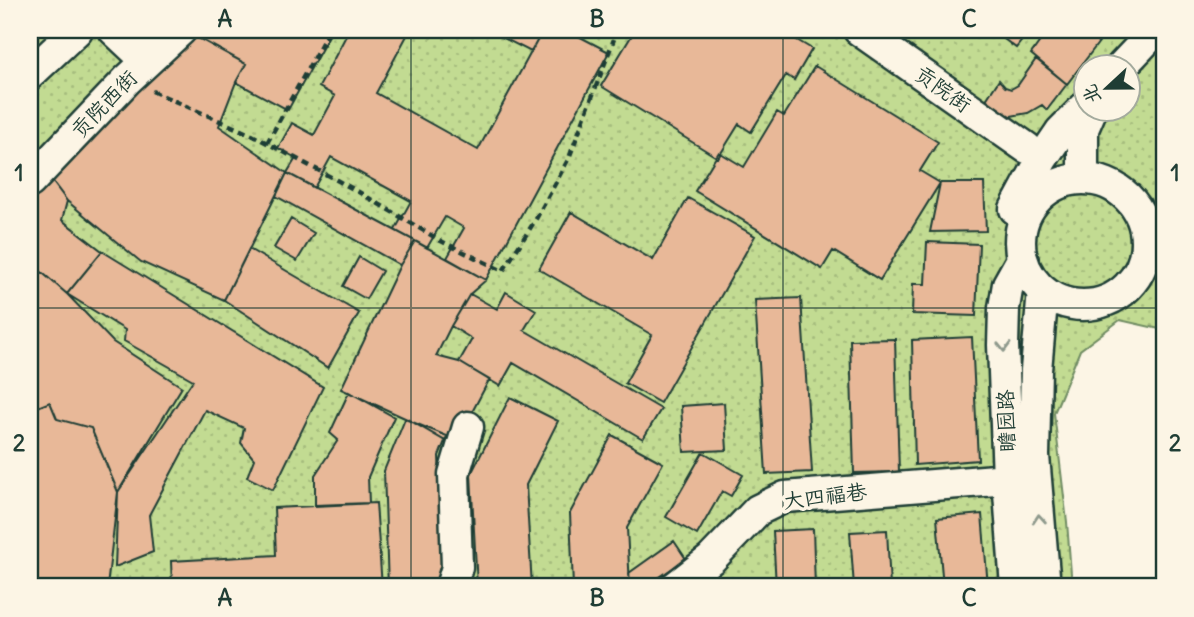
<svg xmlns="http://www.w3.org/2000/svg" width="1194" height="617" font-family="Delius,'LXGW WenKai TC',sans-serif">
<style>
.park{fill:url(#park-dots);stroke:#708c63;stroke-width:2;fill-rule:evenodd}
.building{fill:#e8b898;stroke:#1f3d34;stroke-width:2}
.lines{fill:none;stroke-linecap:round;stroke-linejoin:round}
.minor-casing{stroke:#1f3d34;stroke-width:35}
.path{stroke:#1f3d34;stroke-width:4.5;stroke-dasharray:7 5;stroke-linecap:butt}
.minor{stroke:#fcf5e5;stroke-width:30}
.oneway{stroke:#8e998c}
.grid{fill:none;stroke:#1f3d34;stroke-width:2;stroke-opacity:0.55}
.labels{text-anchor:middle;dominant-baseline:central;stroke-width:7;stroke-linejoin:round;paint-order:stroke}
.street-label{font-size:21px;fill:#1f3d34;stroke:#fcf5e5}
.neatline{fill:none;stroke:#1f3d34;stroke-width:2.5}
.grid-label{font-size:23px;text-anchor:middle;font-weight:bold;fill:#1f3d34}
</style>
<defs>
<pattern id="park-dots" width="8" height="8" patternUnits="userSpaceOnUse" patternTransform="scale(1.75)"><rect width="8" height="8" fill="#c2db92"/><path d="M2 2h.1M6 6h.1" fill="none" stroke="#a6bd7e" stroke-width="1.8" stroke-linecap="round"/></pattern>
</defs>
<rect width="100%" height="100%" fill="#fcf5e5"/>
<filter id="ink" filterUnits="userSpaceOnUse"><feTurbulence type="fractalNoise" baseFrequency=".0143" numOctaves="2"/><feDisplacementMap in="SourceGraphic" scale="14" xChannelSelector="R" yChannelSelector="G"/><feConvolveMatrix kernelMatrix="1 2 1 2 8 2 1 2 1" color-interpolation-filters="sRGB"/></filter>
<g filter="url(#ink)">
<path class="park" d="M30 30H1164V330L1120 320 1080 350 1054 413 1067 522 1072 587H30ZM1086 66H1128V108H1086Z"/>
<path class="building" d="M193 30H332L288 110 236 82 246 64 189 33Z
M349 30H410L376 93 478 150 543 30H567L609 52 486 280 447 258 464 228 445 217 427 248 395 230 411 201 331 157 314 188 287 173 296 158 278 148 292 123 314 135 335 96 319 87Z
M488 30H543L531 52Z
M635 30H780L812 49 794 80 786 75 751 132 739 124 718 158 601 86Z
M992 30H1030L1016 48Z
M1048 30H1100L1099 42 1067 84 1031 54Z
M189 33 246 64 236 82 219 126 287 173 224 300 141 262 67 201 49 177Z
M1036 59 1067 84 1047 110 1042 105 1028 113 1011 116 997 115 980 109 999 80 1005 87 1011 89 1018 85Z
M815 66 938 142 920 171 940 183 880 280 833 251 822 269 695 191 719 152 744 167 777 112 784 116Z
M287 173 415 241 400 265 276 196Z
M49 177 67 201 62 220 102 251 67 294 38 269 30 278V197Z
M940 183H984L986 231 930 232Z
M688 198 755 236 660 403 625 383 652 335 539 269 571 212 653 260Z
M291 219 314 233 297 261 274 248Z
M415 241 486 280 470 294 451 326 436 356 459 362 489 380 454 446 407 419 341 389 400 265Z
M927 242 979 244 976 316 912 314 913 284H925Z
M249 249 359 313 328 368 224 300Z
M102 251 323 387 273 490 247 477 254 459 241 443 244 428 205 410 149 515 153 552 115 567 118 492 193 380 124 341 125 330 67 294Z
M359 257 382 271 366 299 343 286Z
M38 269 67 294 113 342 182 387 118 492 91 428 57 419 50 402 30 410V277Z
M506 292 536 310 524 330 661 409 643 439 513 363 500 386 459 362 472 339 451 326 470 294 497 309Z
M801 298 812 472 766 474 755 300Z
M972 337 978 460 915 465 912 340Z
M895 339 899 472 854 473 850 340Z
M349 392 394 417 368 477 369 503 315 505V475L338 440 330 433Z
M510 397 558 421 526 485 532 587H477L471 474Z
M50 402 57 419 91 428 118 492 107 587H30V410Z
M724 403 727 450 684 452 681 406Z
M405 419 447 436 439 456 444 587H388L384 471Z
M612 435 663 463 627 528 630 587H573L570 513Z
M703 452 743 475 731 496 722 491 697 535 666 517Z
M376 503 382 587H172L171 561 276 555 274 508Z
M982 514 988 587H943L937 518Z
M813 529 815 587H776L773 531Z
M887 530 890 587H854L850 532Z
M674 541 686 559 645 587H630L629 573Z"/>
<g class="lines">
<defs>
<path id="minor" d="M114 30 147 61
M859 30 1027 148
M1122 66 1156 30
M30 74 77 30
M1083 178V129L1092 108
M1020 242a63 63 0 1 1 126 0a63 63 0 1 1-126 0Z
M30 182 127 80 181 30
M1015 209 1042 159 1061 131 1086 106
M1043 291 1036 370 1034 456 1045 587
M451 587 457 567 454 474 468 427
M675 587 711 559 758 510 785 497 1008 479
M1016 587 1008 479 1003 345 1004 308 1008 284 1022 259"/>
</defs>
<use href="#minor" class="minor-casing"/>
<path class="path" d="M152 91 252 135 357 191 441 241 503 271 536 219 569 158 614 39
M267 143 329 30"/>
<use href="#minor" class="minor"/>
</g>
<defs><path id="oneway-chevron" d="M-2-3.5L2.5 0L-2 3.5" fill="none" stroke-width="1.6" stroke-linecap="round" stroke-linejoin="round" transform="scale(1.75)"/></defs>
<g class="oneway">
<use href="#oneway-chevron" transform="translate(1004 347) rotate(89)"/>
<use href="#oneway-chevron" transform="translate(1039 519) rotate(-95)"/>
</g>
</g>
<path class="grid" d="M411 30V587M783 30V587M30 308H1164"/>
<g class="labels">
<g class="street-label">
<text transform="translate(943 89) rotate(35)">贡院街</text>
<text transform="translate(104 104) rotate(-46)">贡院西街</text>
<text transform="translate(1006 421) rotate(-92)">瞻园路</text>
<text transform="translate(825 496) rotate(-7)">大四福巷</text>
</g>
</g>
<rect width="1194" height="617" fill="none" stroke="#fcf5e5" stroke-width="77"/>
<g transform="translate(1107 88) rotate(248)"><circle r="33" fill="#fcf5e5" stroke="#a4ab9e" stroke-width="2"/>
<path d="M0-5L12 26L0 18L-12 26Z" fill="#1f3d34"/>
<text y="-10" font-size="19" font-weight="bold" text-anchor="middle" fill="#1f3d34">北</text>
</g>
<rect x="38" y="38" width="1118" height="540" class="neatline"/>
<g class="grid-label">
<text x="225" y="27">A</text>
<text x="597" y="27">B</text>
<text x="969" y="27">C</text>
<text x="19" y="181">1</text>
<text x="1175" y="181">1</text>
<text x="19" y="451">2</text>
<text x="1175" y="451">2</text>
<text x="225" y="606">A</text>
<text x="597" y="606">B</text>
<text x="969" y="606">C</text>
</g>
</svg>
